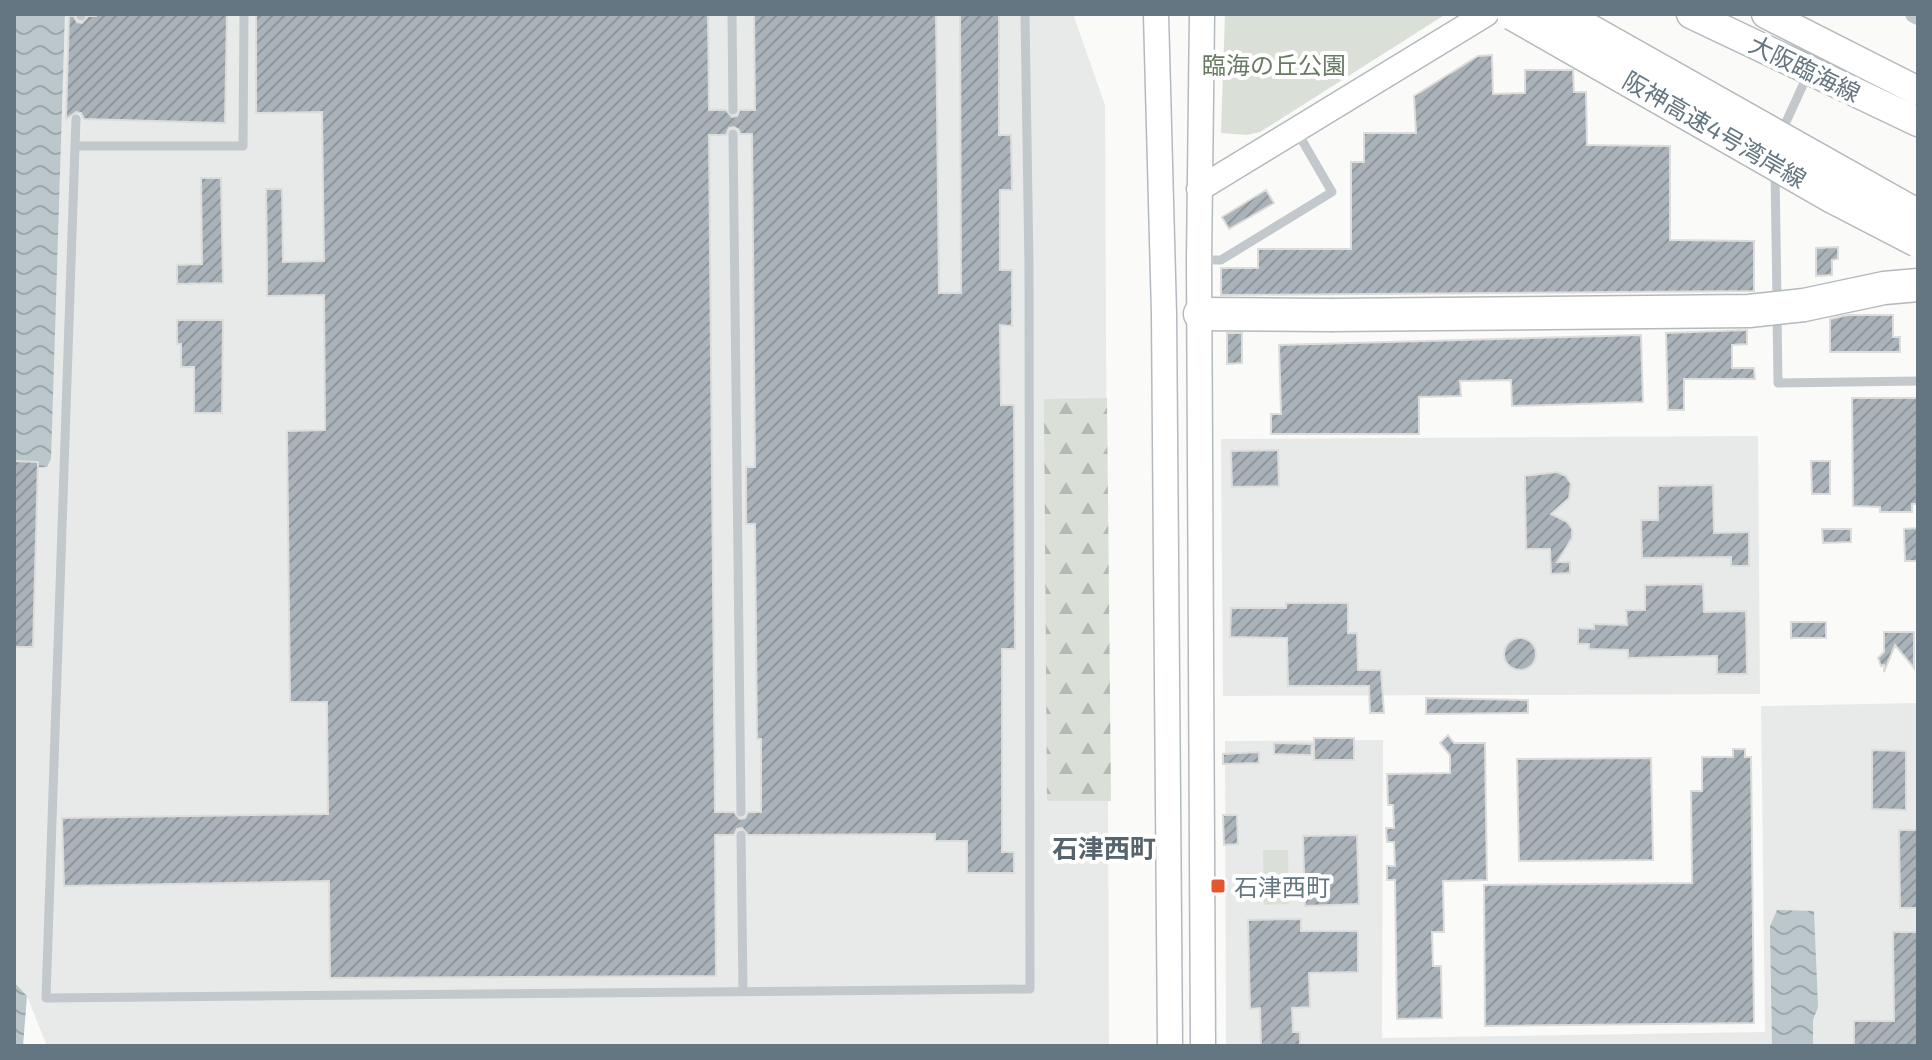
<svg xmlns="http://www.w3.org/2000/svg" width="1932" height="1060" font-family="'Exo 2','Noto Sans JP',sans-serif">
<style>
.built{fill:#e8e9e9}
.forest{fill:url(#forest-firs)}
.green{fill:#dadfd7}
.water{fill:url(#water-waves)}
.building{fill:url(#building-hatch);stroke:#dcdcda;stroke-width:2;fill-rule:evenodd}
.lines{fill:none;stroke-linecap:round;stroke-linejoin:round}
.secondary-casing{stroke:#b3babf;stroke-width:27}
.primary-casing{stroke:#b5babe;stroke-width:31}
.highway-casing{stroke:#b4b9bd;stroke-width:35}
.lane{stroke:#c3c8cc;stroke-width:9}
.street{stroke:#c3c8cc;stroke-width:18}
.secondary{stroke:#fff;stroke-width:24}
.primary{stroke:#fff;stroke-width:28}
.highway{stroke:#fff;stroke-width:32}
.highway-bridge-casing{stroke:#b4b9bd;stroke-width:35;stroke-linecap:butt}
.highway-bridge{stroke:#fff;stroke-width:32}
.poi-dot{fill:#e4572e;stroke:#fff;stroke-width:3}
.labels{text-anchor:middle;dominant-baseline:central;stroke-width:8;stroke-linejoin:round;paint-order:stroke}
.park-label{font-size:24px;fill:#687a64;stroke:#fff}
.street-label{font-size:24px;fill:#657683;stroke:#fff}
.poi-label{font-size:24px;fill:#657683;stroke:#fff;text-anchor:start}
.neighbourhood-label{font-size:26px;font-weight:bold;fill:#57646e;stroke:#fff}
</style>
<defs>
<pattern id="forest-firs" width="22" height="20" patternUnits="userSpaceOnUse" patternTransform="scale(2)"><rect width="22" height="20" fill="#dadfd7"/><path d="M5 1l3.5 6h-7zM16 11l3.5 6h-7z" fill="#b4b9b4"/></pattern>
<pattern id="water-waves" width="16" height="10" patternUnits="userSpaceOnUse" patternTransform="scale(2)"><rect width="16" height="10" fill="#bbc7cb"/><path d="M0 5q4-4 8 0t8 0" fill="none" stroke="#9ca6aa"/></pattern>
<pattern id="building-hatch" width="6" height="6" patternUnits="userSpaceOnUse" patternTransform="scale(2)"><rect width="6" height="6" fill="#aab3b9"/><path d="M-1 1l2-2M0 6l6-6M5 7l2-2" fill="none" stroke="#8e969c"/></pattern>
</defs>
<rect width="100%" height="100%" fill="#fafaf8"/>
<path class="built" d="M65 14H1073L1105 105 1109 1046H47L27 996 14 982V469L59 198Z
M1758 436 1760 694 1223 696 1221 439Z
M1918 703V1046H1226L1225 741 1383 740 1382 1038 1765 1032 1761 706Z"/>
<path class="forest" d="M1107 398 1111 801H1047L1044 399Z"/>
<path class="green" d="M1225 14H1446L1260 132 1247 135 1221 133Z
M1263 850H1288L1289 904 1264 905Z"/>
<path class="water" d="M14 14H65L51 459 47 467 14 469Z
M1777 910 1814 911 1818 1007 1813 1020V1046H1772L1770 926Z
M14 982 27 996 23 1046H14Z"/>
<path class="building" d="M97 14H227L225 123 84 119 81 113 76 112 66 119 69 16H74L77 22 82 23 88 16H96Z
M256 14H708L709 110H726L732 117 737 116 740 110H755L754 14H936L939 293H961L960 14H999V135H1011L1012 190H1000V270H1012V326L1000 325 1001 405H1014L1015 649H1002V852H1014V873H967V841H935V834L748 835 742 828 737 829 734 835H715L716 976 330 978 329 881 64 886 62 818 328 814 327 702H290L287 431 325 430 324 295 267 296V262L266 189H282L283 262 324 261 322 112 256 113ZM734 127 739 130 740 134H752L755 467H746V524H755L757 739H761V812H748L745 818 740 819 734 812H715L709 135H726L729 128Z
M1492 55 1493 94 1525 93V70H1573L1574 92H1586L1587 145 1670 146V240L1754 241V291L1221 295V268H1258V249H1351V162H1364V133H1416L1414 96 1478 56Z
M201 178H221L223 283 177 284V265L202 264Z
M1266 190 1274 203 1229 229 1222 217Z
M1838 247V259L1832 260V275L1816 276V248Z
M1848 315H1893V337H1900V352H1830V319Z
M177 320H223L222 413H194V367H181V344H177Z
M1747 330V344L1732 345V368H1754L1755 379H1684V410H1668L1666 333Z
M1227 333H1242V363L1227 364Z
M1641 335 1643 402 1512 406 1511 380 1460 381 1461 396 1419 397V434H1271V414H1281L1279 345Z
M1852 398H1918V504H1912V512H1880V507L1853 506Z
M1278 450 1279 486 1232 487 1231 451Z
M14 461 38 462 33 647H14Z
M1811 461H1830V494H1812Z
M1557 472 1566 476 1571 484 1569 498 1551 514 1567 522 1572 529V538L1557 562H1570V573L1551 574 1550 549H1526L1525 476Z
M1713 485 1714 533 1749 532V566H1731V557L1642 558 1641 520H1658V486Z
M1918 528V561H1905L1904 529Z
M1822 529H1851V542L1823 543Z
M1703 584 1704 612 1746 611 1747 674H1717V656L1628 658V650L1589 649V644H1578V628L1594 629V624L1627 625 1626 610H1645V585Z
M1286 603H1348V633H1357L1358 670H1381L1384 713H1370L1369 686H1288L1287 638 1230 637 1231 608H1286Z
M1791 622H1826V638H1791Z
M1884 632H1914V668L1895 645 1884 672V665L1881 666 1878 658 1884 652Z
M1504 654a16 16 0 1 1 32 0a16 16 0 1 1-32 0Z
M1426 698 1528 700V713L1426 714Z
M1448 735 1454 743H1485L1487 880 1443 881 1444 932H1432L1433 966H1441L1442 1018 1397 1019 1395 880H1387V866H1395L1394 842H1387L1386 828H1394L1393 805H1388L1387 774 1450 773V755L1440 743Z
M1314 738H1354V760H1314Z
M1274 743 1312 744 1311 755 1274 754Z
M1733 749H1745V757H1751L1754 1023 1485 1026 1484 885 1692 883 1691 791H1702V757H1733Z
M1872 750 1906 751V810L1872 809Z
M1259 752V763L1223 764V754Z
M1651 758 1653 860 1519 861 1517 759Z
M1223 815H1237L1238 844 1224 845Z
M1899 830H1918V908H1900Z
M1357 835 1359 904 1305 906 1303 836Z
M1301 919V931H1358V972L1309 973 1310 1007 1292 1008 1293 1032H1300V1046H1261L1260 1008 1250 1009 1248 920Z
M1893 932H1918V1046H1854V1021H1894Z"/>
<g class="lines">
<defs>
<path id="secondary" d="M1156 14 1164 314 1170 1046
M1202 14 1199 261 1203 1046
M1199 189 1486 14"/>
<path id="primary" d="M1691 14 1918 122
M1766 14 1918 91"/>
<path id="highway" d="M1200 314 1330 315"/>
</defs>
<use href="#secondary" class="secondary-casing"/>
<use href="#primary" class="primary-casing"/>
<use href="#highway" class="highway-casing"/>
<path class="lane" d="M244 14 243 146H75L46 998 1030 989 1029 265 1025 14
M732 14 733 110
M81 16V14
M1781 133 1808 74
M733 134 741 812
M75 146 76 119
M1775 171 1777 301
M1202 260H1221L1332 192 1296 130
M1777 315 1778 383 1918 381
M741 835 743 991"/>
<path class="street" d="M1914 14 1918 16"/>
<use href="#secondary" class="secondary"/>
<use href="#primary" class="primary"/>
<use href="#highway" class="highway"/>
<defs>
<path id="highway-bridge" d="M1513 14 1833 197 1918 241
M1560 14 1918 216
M1330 315 1749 311 1804 305 1884 288 1918 285"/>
</defs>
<use href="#highway-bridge" class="highway-bridge-casing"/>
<use href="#highway-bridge" class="highway-bridge"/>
</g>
<rect class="poi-dot" x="1210" y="878" width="16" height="16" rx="4"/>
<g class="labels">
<g class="park-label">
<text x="1274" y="64">臨海の丘公園</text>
</g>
<g class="street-label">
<text transform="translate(1805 68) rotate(26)">大阪臨海線</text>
<text transform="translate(1715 129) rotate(30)">阪神高速4号湾岸線</text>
</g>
<g class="poi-label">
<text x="1234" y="886">石津西町</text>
</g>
<g class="neighbourhood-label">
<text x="1104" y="847">石津西町</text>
</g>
</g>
<rect width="1932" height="1060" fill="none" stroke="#657683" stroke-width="32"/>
</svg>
